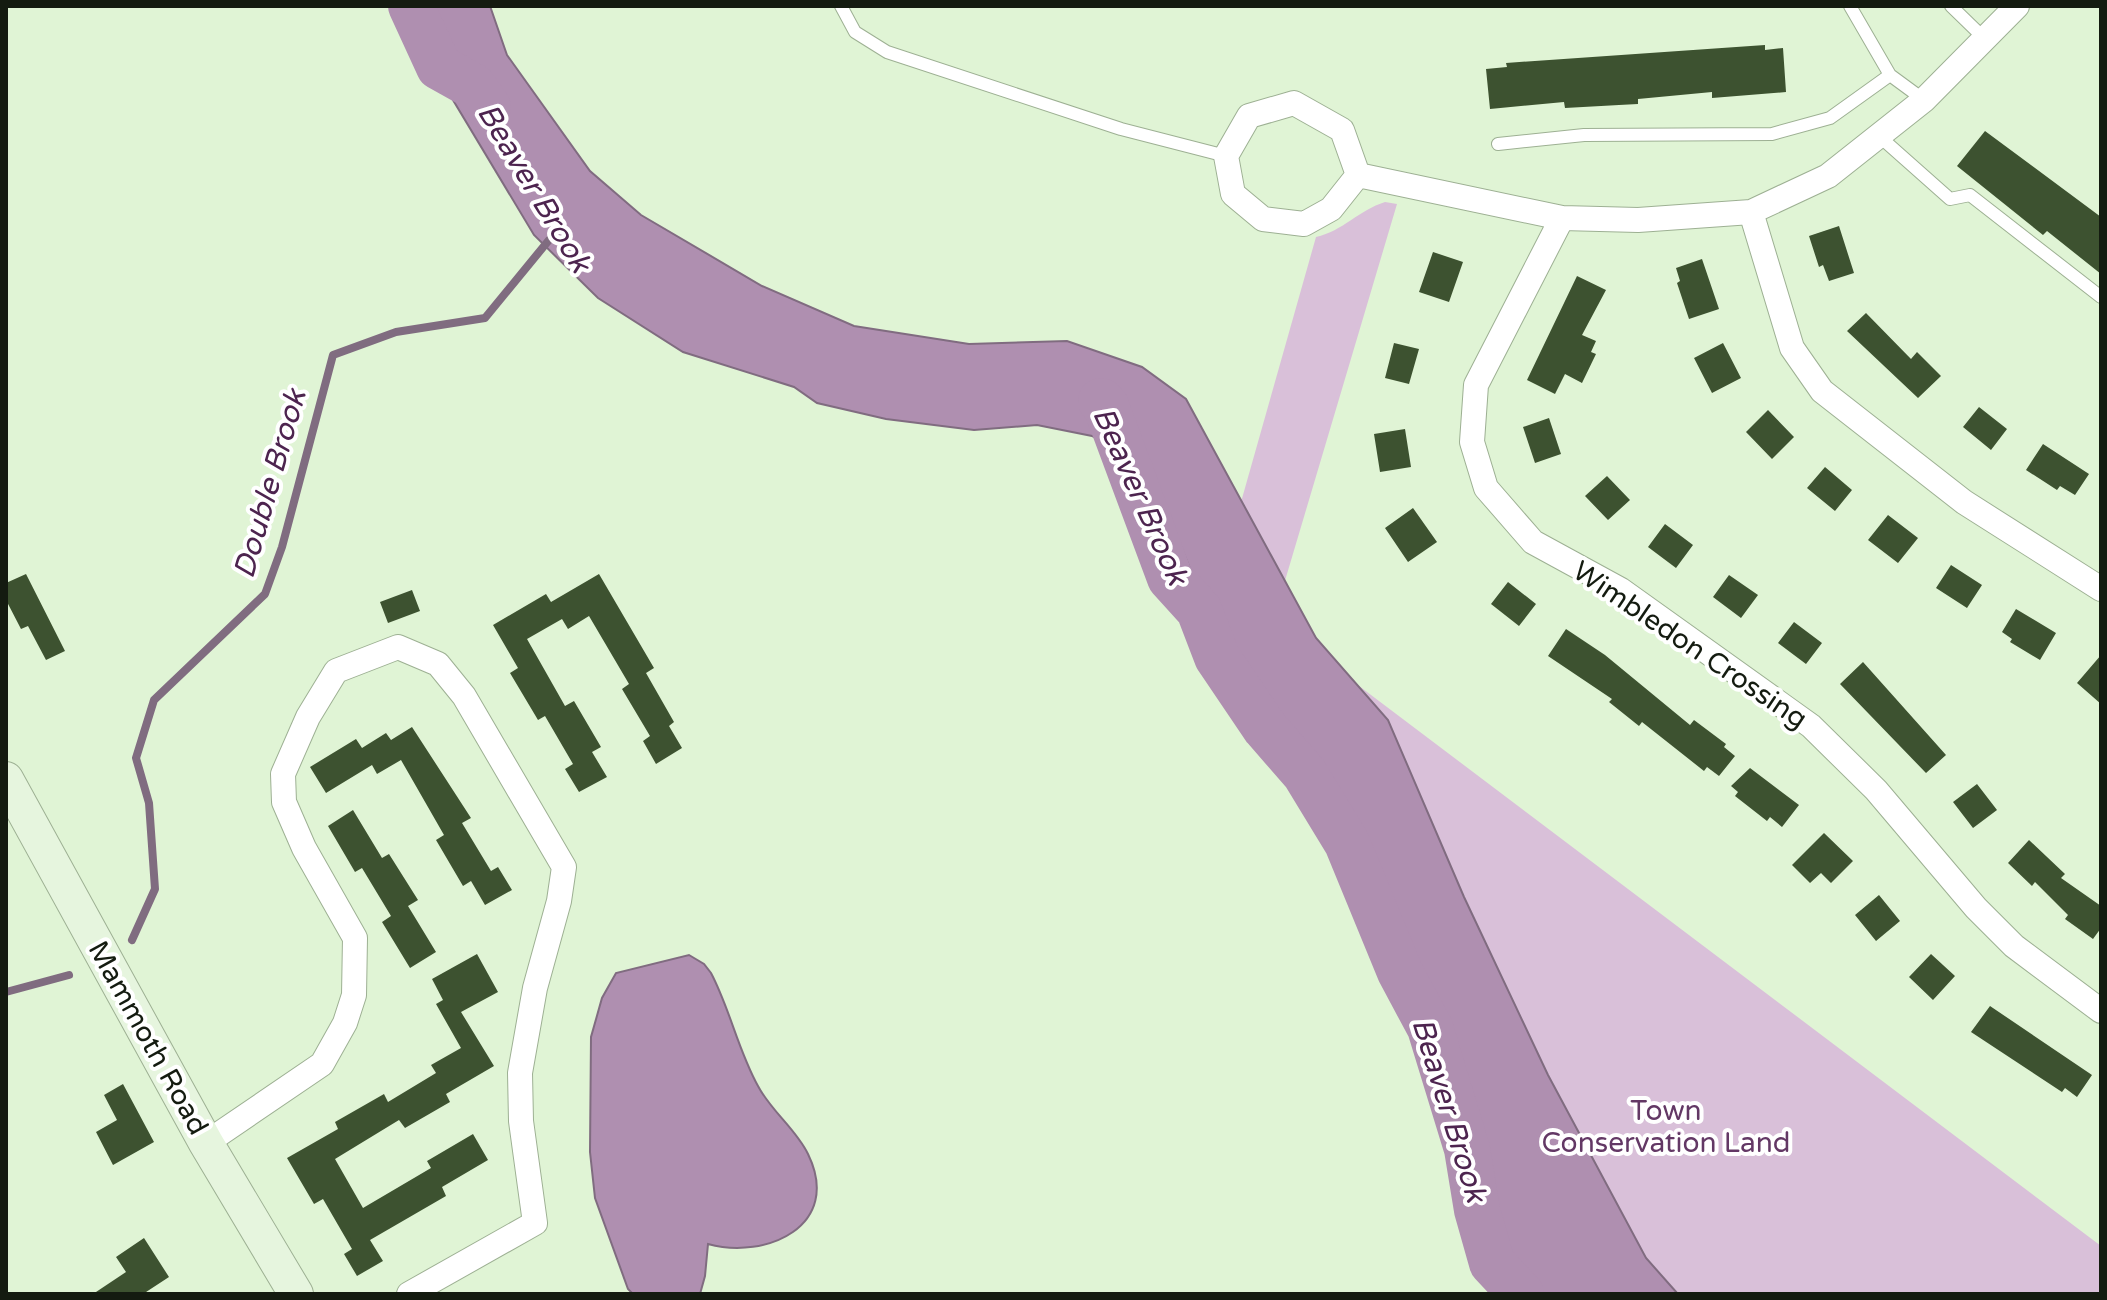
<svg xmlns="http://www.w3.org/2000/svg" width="2107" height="1300" font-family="'Varela Round',sans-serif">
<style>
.green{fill:#d9c0d9}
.water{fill:#af8fb0;stroke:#806c80;stroke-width:2}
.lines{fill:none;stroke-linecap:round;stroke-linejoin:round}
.stream{stroke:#806c80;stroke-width:8}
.river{stroke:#af8fb0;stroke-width:46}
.building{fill:#3d5230}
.lane-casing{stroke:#9db093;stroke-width:14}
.street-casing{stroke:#9db093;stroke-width:26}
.secondary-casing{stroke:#9db093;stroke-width:36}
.lane{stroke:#fff;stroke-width:12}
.street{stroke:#fff;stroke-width:24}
.secondary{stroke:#e6f5de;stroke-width:34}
.labels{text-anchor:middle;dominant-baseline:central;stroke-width:8;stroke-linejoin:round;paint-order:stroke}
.street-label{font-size:28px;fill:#141b10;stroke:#fff}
.park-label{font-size:28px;fill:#633865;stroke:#fff}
.water-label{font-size:30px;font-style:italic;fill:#4d244f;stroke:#fff}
</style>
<rect width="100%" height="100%" fill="#e0f4d5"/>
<path class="green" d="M1385 202 1397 204 1273 621 2101 1246V1294H1580L1447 956 1213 601 1316 237C1343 231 1359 210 1385 202Z"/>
<path class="water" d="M420 6H490L507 55 590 171 641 215 762 286 854 326 969 344 1067 341 1142 367 1186 399 1316 638 1388 720 1464 897 1548 1075 1646 1258 1678 1294H1494L1471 1227 1465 1165 1470 1135 1458 1050 1409 944 1387 916 1379 895 1296 777 1196 583 1164 506 1134 461 1092 436 1037 425 974 430 886 419 817 403 794 387 683 352 598 298 534 235 450 95Z
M689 955 704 964 711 973C730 1009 738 1050 758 1086 771 1111 796 1129 808 1154 843 1226 766 1260 708 1244L705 1276 700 1294H633L628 1289 595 1198 590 1152 591 1037 602 998 616 973Z"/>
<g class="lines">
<path class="stream" d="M132 940 155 889 149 803 136 758 154 700 265 594 282 547 333 355 396 332 485 318 549 240
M6 992 69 975"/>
<path class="river" d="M411 6 439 67 473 86 488 107
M1101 401 1106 406 1170 578 1199 610 1217 657 1265 728 1305 774 1347 843 1400 972 1430 1028 1467 1149 1477 1210 1492 1263 1521 1294"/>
</g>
<path class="building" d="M1765 45V50L1783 48 1786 92 1712 98V92L1638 99V104L1619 105 1565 108 1564 102 1490 109 1486 69 1507 67 1506 63Z
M1985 131 2101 217V274L2047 231 2043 235 1957 166Z
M1839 226 1854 273 1829 281 1823 265 1819 267 1809 236Z
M1433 252 1463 262 1449 302 1419 292Z
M1702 259 1719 309 1689 319 1677 283 1680 281 1676 268Z
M1577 276 1606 290 1582 335 1596 341 1591 352 1596 354 1582 383 1565 374 1555 394 1527 380Z
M1866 313 1911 359 1917 352 1941 376 1918 398 1847 331Z
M1394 343 1419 349 1409 384 1385 378Z
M1723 343 1741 378 1712 393 1694 358Z
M1979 407 2007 429 1991 450 1963 427Z
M1768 410 1794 437 1772 459 1746 432Z
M1549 418 1561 454 1535 463 1523 427Z
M1405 429 1411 467 1380 472 1374 434Z
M2043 444 2089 474 2075 495 2060 486 2057 490 2026 470Z
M1825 467 1852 490 1835 511 1807 488Z
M1607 476 1630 500 1608 520 1585 496Z
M1413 508 1437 542 1408 562 1385 528Z
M1888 515 1918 538 1898 563 1868 540Z
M1665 524 1693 545 1676 568 1648 547Z
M1951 565 1982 585 1967 608 1936 588Z
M26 574 65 651 46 660 28 626 21 629 6 600V583Z
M599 574 654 668 646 673 674 722 669 726 682 748 656 764 643 741 650 736 622 689 629 684 589 616 568 629 562 619 527 639 565 706 574 701 601 747 592 752 607 777 579 792 565 769 573 764 545 716 538 720 510 673 518 668 493 625 546 594 551 602Z
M1729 575 1758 595 1741 618 1713 597Z
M1508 582 1536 604 1519 626 1491 604Z
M412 590 420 611 388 623 380 602Z
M2016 609 2056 633 2040 660 2010 642 2012 639 2002 632Z
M1794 622 1822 643 1806 664 1778 643Z
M1566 629 1605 655 1690 725 1694 720 1726 744 1724 747 1735 756 1719 776 1707 767 1704 771 1642 722 1639 726 1609 702 1612 699 1548 656Z
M2101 655V704L2077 683Z
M1863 662 1946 755 1926 773 1840 684Z
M412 727 471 818 462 823 491 871 498 867 512 890 485 905 471 881 463 886 436 840 444 835 401 760 377 774 372 765 326 793 310 767 356 739 362 748 386 733 391 740Z
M1750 768 1799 805 1782 827 1770 817 1767 821 1735 796 1738 792 1731 786Z
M1977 784 1997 810 1973 828 1953 802Z
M353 810 382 858 389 854 418 900 408 906 436 952 410 968 382 922 391 916 362 868 355 872 328 826Z
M1824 833 1853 861 1831 883 1821 873 1810 883 1792 865Z
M2029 840 2065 874 2061 878 2101 906V928L2093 939 2065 919 2068 915 2035 882 2032 886 2008 863Z
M1879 895 1900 921 1876 941 1855 915Z
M477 954 498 992 461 1012 494 1066 446 1094 450 1102 405 1128 399 1120 335 1159 363 1208 431 1168 427 1161 473 1134 488 1160 442 1187 446 1196 370 1240 383 1261 357 1276 344 1254 352 1249 323 1199 314 1204 287 1158 338 1129 335 1122 384 1094 388 1102 436 1073 431 1065 461 1048 436 1004 443 1000 432 979Z
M1931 954 1955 976 1933 1000 1909 977Z
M1990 1006 2092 1075 2077 1097 2065 1088 2062 1092 1971 1032Z
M123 1084 154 1142 113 1165 96 1132 117 1120 104 1095Z
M144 1238 169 1277 143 1294H93L126 1272 116 1257Z"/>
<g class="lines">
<defs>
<path id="lane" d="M841 6 855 32 887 52 1121 129 1226 156
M1850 6 1890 75
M1951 6 1986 40
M1879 136 1950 199 1970 195 2101 297
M1498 144 1584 135 1772 134 1830 118 1890 75 1924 100"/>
<path id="street" d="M1294 103 1342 130 1358 175 1331 209 1304 224 1263 219 1233 194 1226 156 1249 116Z
M1358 175 1562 218 1638 220 1751 212 1828 176 1924 100 2017 6
M1751 212 1792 348 1822 391 1964 502 2101 589
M1562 218 1476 385 1472 442 1486 488 1533 542 1621 590 1811 726 1876 790 1976 908 2014 946 2101 1011
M206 1143 322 1064 345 1023 354 995 355 938 304 848 284 802 283 774 308 717 336 671 398 647 438 664 464 696 564 867 559 901 535 988 520 1073 521 1121 535 1223 409 1294"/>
<path id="secondary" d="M6 779 206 1143 296 1294"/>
</defs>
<use href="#lane" class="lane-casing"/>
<use href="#street" class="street-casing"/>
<use href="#secondary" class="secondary-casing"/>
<use href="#lane" class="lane"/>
<use href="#street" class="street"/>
<use href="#secondary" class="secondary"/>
</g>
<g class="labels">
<g class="street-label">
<text transform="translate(1690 645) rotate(34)">Wimbledon Crossing</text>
<text transform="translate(148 1038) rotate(61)">Mammoth Road</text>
</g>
<g class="park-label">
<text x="1666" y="1111">Town<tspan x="1666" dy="32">Conservation Land</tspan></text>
</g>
<g class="water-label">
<text transform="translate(534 188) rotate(59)">Beaver Brook</text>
<text transform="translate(270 484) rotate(-74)">Double Brook</text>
<text transform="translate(1140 496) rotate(66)">Beaver Brook</text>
<text transform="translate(1449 1110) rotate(73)">Beaver Brook</text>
</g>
</g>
<rect width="2107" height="1300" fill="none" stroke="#141b10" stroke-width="16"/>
</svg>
